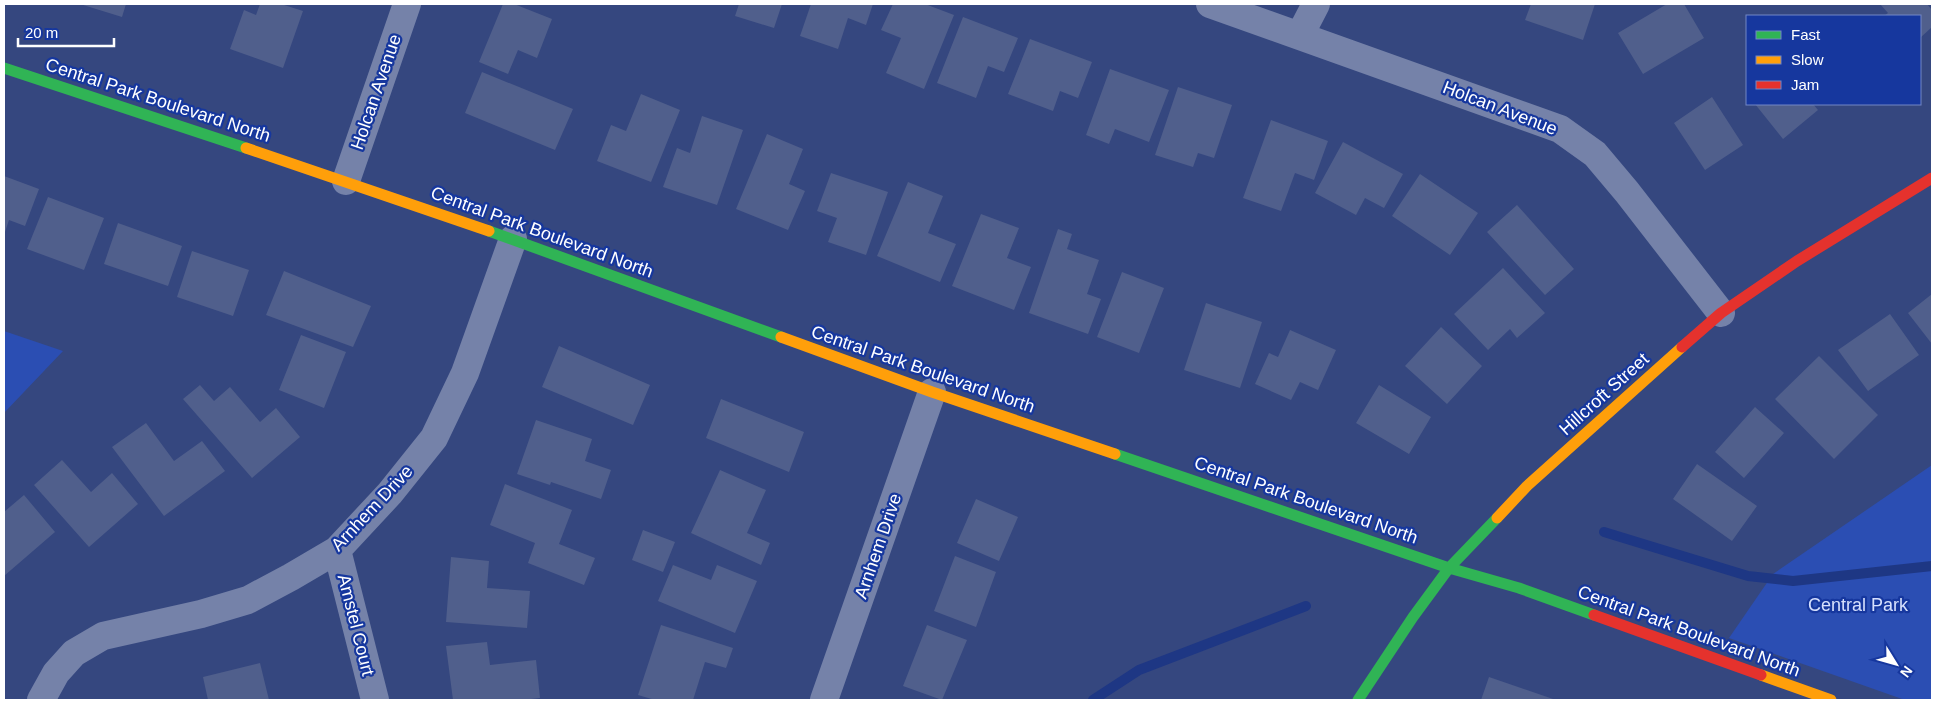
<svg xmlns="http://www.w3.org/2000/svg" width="1936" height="704" font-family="Arial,sans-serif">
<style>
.green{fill:#2b4eb3}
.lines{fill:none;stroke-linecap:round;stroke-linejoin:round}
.stream{stroke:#1e3784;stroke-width:10}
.building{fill:#505f8c}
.street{stroke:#7582a9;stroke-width:28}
.fast{stroke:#30b455;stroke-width:11}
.slow{stroke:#ff9f0a;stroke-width:11}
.jam{stroke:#e5322d;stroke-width:11}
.labels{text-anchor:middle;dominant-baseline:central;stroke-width:4.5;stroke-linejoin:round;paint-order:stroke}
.street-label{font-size:18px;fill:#fff;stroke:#16379e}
.park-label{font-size:18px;fill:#d6e0fd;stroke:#16379e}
</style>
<rect width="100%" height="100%" fill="#35477f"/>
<path class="green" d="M4 331 63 351 4 413Z
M1932 465V700H1905L1729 638 1773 574Z"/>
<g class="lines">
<path class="stream" d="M1604 532 1748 576 1793 581 1932 566
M1093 700 1139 670 1306 606"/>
</g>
<path class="building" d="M80 4H126L122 17Z
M260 4H281L303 11 283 68 230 49 244 10 256 15Z
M503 4H514L552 19 537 58 518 50 508 74 479 62Z
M739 4H782L774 28 735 16Z
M811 4H873L866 25 848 18 838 49 800 36Z
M893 4H925L954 15 924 89 886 73 901 38 881 30Z
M1531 4H1595L1583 40 1525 20Z
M1667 4H1684L1704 38 1643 74 1618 33Z
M1880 4H1927L1932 10V27L1920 38V16H1884L1888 13Z
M963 17 1018 38 1004 72 988 66 976 98 937 83Z
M1030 39 1092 62 1078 98 1060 91 1053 111 1008 94Z
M1110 69 1169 90 1149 142 1115 129 1109 144 1086 135Z
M482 72 573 109 555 150 465 113Z
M1178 87 1232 105 1214 158 1198 153 1193 167 1155 155Z
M641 94 680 110 651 182 597 161 611 125 626 131Z
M1712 97 1743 145 1705 170 1674 123Z
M1755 104H1813L1818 110 1783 139Z
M702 116 743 130 717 205 663 187 677 148 690 153Z
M1271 120 1328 141 1314 180 1295 173 1281 211 1243 198Z
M767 134 803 149 789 184 805 191 788 230 736 209Z
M1343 142 1403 174 1384 208 1365 198 1356 215 1315 193Z
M831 173 888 192 866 255 828 242 837 218 817 211Z
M1420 174 1478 213 1450 255 1392 216Z
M4 176 39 189 25 226 9 220 4 235Z
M908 182 943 196 928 233 956 244 940 282 877 256Z
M48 197 104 218 84 270 27 249Z
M1517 205 1574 269 1545 295 1487 232Z
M981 214 1019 228 1007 258 1031 267 1014 310 952 286Z
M118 223 182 246 168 286 104 264Z
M1058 229 1072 234 1067 249 1099 260 1087 294 1101 299 1088 334 1029 313Z
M192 251 249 270 233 316 177 297Z
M1503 268 1545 313 1517 338 1510 329 1488 350 1454 314Z
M284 271 371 306 353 347 266 315Z
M1122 272 1164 288 1139 353 1097 337Z
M1932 294V344L1908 313Z
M1206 303 1262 322 1240 388 1184 370Z
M1890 314 1919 355 1868 391 1838 350Z
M1441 327 1482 366 1447 404 1405 366Z
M1290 330 1336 350 1318 390 1300 382 1291 400 1255 384 1269 353 1278 357Z
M301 335 346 352 324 408 279 390Z
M559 346 650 385 633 425 542 387Z
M1819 356 1878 415 1834 459 1775 399Z
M200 385 214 401 230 387 260 422 276 408 300 437 252 478 183 399Z
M1379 385 1431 417 1409 454 1356 423Z
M721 399 804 432 789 472 706 438Z
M1755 407 1784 433 1744 478 1715 452Z
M536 420 592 439 585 461 611 470 601 499 551 482 550 485 517 474Z
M146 423 174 461 202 441 225 471 164 516 112 447Z
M62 460 91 492 112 473 138 504 89 547 34 485Z
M1697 464 1757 506 1732 541 1673 499Z
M720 470 766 490 747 533 770 543 761 565 691 533Z
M505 484 572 510 559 544 595 558 584 585 528 563 535 543 490 525Z
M24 495 55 532 4 576V512Z
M976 499 1018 517 999 561 957 543Z
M643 530 675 542 663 572 632 560Z
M955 556 996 572 976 627 934 611Z
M451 557 489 561 487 588 530 591 527 628 446 622Z
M673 565 711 580 717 565 757 581 735 633 658 601Z
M661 625 733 648 726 668 705 662 693 700H655L638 695Z
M927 625 967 640 942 700 903 686Z
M487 642 490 665 536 660 540 698 523 700H453L446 646Z
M260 663 269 700H208L203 677Z
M1489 677 1556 700H1481Z"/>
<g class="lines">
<path class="street" d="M1210 4 1560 129 1595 154 1627 192 1721 313
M1300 35 1316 4
M346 181 407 4
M337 550 375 700
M41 700 56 673 74 653 103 636 201 614 248 600 291 577 337 550 390 493 434 438 465 373 513 239
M824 700 932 392"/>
<path class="fast" d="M4 68 246 148
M489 231 781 337
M1115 454 1449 568 1519 588 1594 615
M1358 700 1413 617 1449 568 1497 518"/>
<path class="slow" d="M246 148 489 231
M781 337 932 392 1115 454
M1497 518 1527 486 1682 347
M1761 675 1831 700"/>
<path class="jam" d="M1682 347 1721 313 1797 261 1932 178
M1594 615 1761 675"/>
</g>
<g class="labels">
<g class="street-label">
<text transform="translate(376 92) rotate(-71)">Holcan Avenue</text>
<text transform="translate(158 100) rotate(18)">Central Park Boulevard North</text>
<text transform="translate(1500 108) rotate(21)">Holcan Avenue</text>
<text transform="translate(542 232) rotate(20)">Central Park Boulevard North</text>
<text transform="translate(923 369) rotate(19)">Central Park Boulevard North</text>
<text transform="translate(1604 394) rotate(-42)">Hillcroft Street</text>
<text transform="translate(1306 500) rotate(19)">Central Park Boulevard North</text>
<text transform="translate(372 508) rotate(-47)">Arnhem Drive</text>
<text transform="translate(878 546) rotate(-71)">Arnhem Drive</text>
<text transform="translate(356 625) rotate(76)">Amstel Court</text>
<text transform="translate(1689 631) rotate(20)">Central Park Boulevard North</text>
</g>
<g class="park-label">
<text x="1858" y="605">Central Park</text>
</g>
</g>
<rect width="1936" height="704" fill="none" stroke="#ffffff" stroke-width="10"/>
<rect x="1746" y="15" width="175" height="90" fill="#16379e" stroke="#7387c5"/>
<rect x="1756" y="31" width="25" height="8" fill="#30b455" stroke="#7387c5"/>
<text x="1791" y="40" font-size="15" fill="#ffffff">Fast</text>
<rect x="1756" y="56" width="25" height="8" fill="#ff9f0a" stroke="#7387c5"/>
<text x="1791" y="65" font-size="15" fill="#ffffff">Slow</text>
<rect x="1756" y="81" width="25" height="8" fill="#e5322d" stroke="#7387c5"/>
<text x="1791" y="90" font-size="15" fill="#ffffff">Jam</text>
<g transform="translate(1896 664) rotate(127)" stroke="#16379e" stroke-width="4" paint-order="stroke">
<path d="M0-4L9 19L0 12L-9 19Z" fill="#ffffff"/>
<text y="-8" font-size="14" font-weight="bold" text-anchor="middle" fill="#ffffff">N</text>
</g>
<path d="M18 38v8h96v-8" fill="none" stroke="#ffffff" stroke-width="2.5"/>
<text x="25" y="38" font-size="15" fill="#ffffff" stroke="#16379e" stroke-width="4" paint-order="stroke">20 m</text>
</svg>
